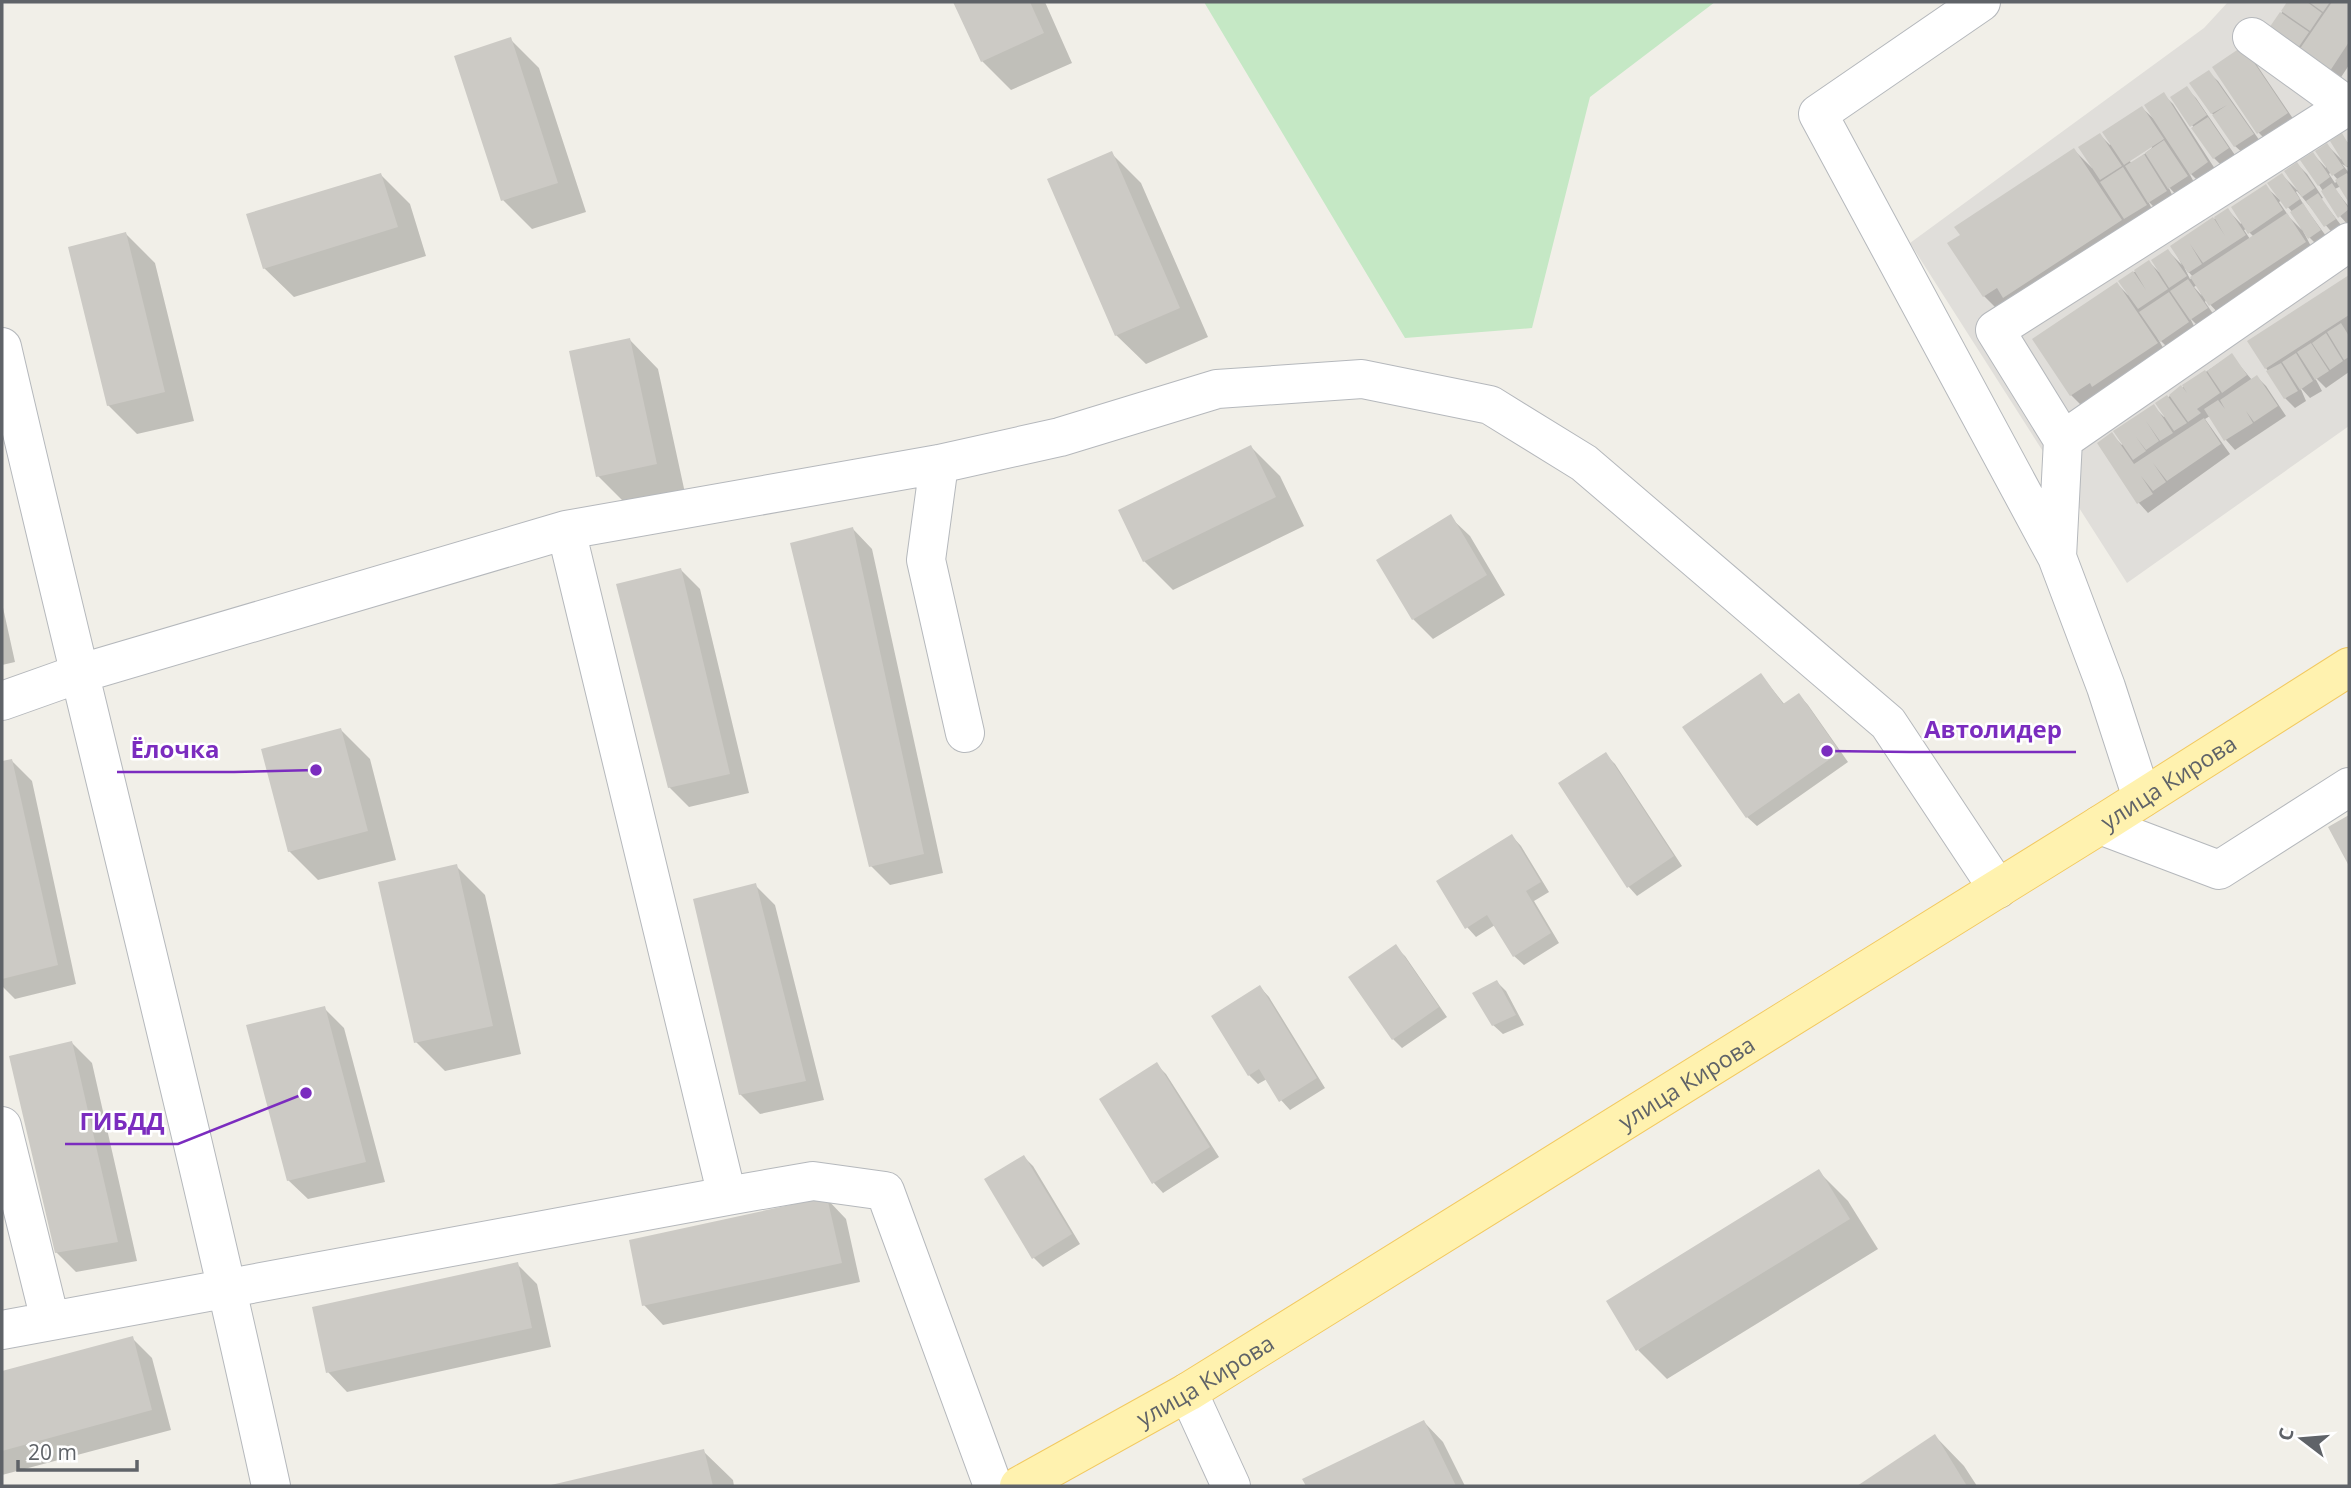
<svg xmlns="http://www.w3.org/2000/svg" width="2351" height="1488" font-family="'Open Sans',sans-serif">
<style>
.industrial{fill:#e0deda}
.green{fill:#c5e8c5}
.shadow{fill:#0003;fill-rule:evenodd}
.building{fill:#cccac5}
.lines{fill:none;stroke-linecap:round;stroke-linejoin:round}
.minor-casing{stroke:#b5b8bc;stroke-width:40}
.major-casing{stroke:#f2c960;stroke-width:40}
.minor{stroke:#fff;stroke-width:38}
.major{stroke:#fff2af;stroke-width:38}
.labels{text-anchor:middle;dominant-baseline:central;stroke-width:5;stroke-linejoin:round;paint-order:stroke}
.street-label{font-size:23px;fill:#5f6368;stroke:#fff}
.leader{fill:none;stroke:#7b2cbf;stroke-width:2.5}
.callout-dot{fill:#7b2cbf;stroke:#fff;stroke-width:2.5}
.callout-label{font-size:24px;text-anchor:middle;font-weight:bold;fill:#7b2cbf;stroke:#fff;stroke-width:5;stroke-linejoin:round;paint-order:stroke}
</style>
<rect width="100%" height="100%" fill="#f1efe8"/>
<path class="industrial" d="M2228 2H2349V426L2127 583 1910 243 2204 28Z"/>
<path class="green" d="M1204 2H1715L1590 97 1532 328 1405 338Z"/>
<path class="shadow" d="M955 2H1045L1072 63 1011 90 982 61Z
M2289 2H2349V65L2338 82 2269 31Z
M510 39 539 68 586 212 532 229 503 200Z
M2252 58 2296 123 2268 142 2259 133Z
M2208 72 2218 81 2262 144 2245 155 2235 146 2191 83Z
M2186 88 2196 98 2237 158 2223 167 2214 158 2192 125Z
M2163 94 2173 104 2217 172 2200 183 2188 171 2196 186 2178 197 2168 186 2175 201 2158 211 2148 201 2155 215 2013 325 1984 296 1963 236 2074 150 2092 168 2100 135 2110 145 2142 108 2153 118ZM2151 145 2152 148 2132 164 2129 160Z
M2341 136 2349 144V168L2342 164 2349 173V199L2341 186 2335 189 2349 207V226L2340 216 2319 185 2313 154 2326 168 2327 145 2341 159ZM2331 172 2338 180 2335 183 2329 174Z
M1112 154 1141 183 1208 337 1146 364 1116 335Z
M2297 164 2307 174 2323 198 2321 199 2344 229 2334 235 2297 191 2296 192 2307 210 2329 240 2319 247 2303 231 2314 252 2219 314 2206 300 2205 302 2216 318 2201 329 2190 318 2197 332 2170 350 2157 337 2166 353 2081 405 2071 395 2034 340 2117 284 2128 295 2129 294 2121 281 2149 262 2159 272 2168 251 2182 265 2172 246 2228 210 2241 224 2265 186 2279 199 2280 198 2282 175 2297 190ZM2282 200 2294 214 2302 230 2290 218 2279 202ZM2246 229 2254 237 2250 239 2244 230ZM2184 267 2193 277 2190 279ZM2197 285 2202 296 2194 287Z
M381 175 410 204 426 256 294 297 264 268Z
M126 234 155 263 194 421 137 434 108 405Z
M2349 277V372L2326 388 2314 376 2322 391 2310 398 2300 387 2306 401 2295 408 2285 398 2249 341Z
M629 339 658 369 685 493 627 505 598 476Z
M2231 355 2252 380 2257 377 2266 386 2286 416 2235 450 2226 440 2210 416 2205 419 2230 454 2148 513 2139 503 2099 443 2112 435 2122 445 2153 406 2164 417 2166 416 2158 404Z
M1251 447 1280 476 1304 526 1173 590 1144 561Z
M1450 517 1470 536 1505 595 1433 639 1413 619Z
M853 529 872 549 943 873 890 885 871 866Z
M681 570 700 589 749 793 689 807 669 787Z
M2 603 15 662 2 665Z
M1761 675 1785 705 1799 695 1808 705 1848 762 1757 826 1747 817Z
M341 730 370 759 396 860 318 880 289 851Z
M1605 754 1615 764 1682 866 1637 896 1628 886Z
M12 761 32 781 76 984 15 999 2 986V763Z
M1512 836 1521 846 1549 892 1534 901 1559 943 1524 965 1514 956 1495 925 1476 937 1467 927Z
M456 866 485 895 521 1054 445 1071 416 1042Z
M755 885 775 905 824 1100 760 1114 740 1094Z
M1395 947 1405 956 1447 1017 1402 1048 1393 1039Z
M1497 982 1506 991 1524 1025 1503 1034 1493 1025Z
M1260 987 1269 997 1325 1088 1290 1110 1281 1100 1267 1079 1258 1084 1249 1075Z
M324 1008 344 1028 385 1182 308 1199 288 1180Z
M72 1043 92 1063 137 1261 76 1272 56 1252Z
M1157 1065 1166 1074 1219 1157 1163 1193 1154 1183 1101 1100Z
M1024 1157 1033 1166 1080 1244 1043 1267 1033 1257Z
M1819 1172 1848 1201 1878 1249 1667 1379 1638 1350Z
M827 1199 846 1219 860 1282 663 1325 644 1305Z
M517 1264 537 1284 551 1347 347 1392 328 1372Z
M132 1338 152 1358 171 1430 2 1475V1373Z
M1424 1422 1443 1442 1465 1486H1308L1305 1480Z
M1935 1436 1964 1466 1977 1486H1860Z
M703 1451 733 1480 734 1486H556Z"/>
<path class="building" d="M953 2H1030L1044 33 981 62Z
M2287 2H2307L2322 13 2310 31 2281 11Z
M2309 2H2330L2323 12Z
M2332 2H2349V42L2328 74 2297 53Z
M2280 12 2309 32 2296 51 2267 31Z
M511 37 558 183 501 201 454 56Z
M2243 46 2288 113 2257 134 2212 67Z
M2209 70 2254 134 2234 147 2212 115 2227 105 2211 114 2189 83Z
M2187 86 2207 115 2190 127 2170 97Z
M2164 92 2208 162 2190 175 2144 105Z
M2142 106 2164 139 2124 165 2102 132Z
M2208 117 2229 148 2213 159 2191 128Z
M2100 133 2122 166 2100 180 2078 147Z
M2342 133 2349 145V165L2346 167 2330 141Z
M2164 140 2188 176 2168 189 2145 153Z
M2327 143 2344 168 2332 176 2315 151Z
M2074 148 2122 220 2003 298 1997 288 1983 297 1947 243 1960 235 1954 227Z
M1112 151 1180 308 1115 336 1047 179Z
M2313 152 2330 177 2318 186 2300 160Z
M2144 154 2167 191 2148 203 2125 166Z
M2297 162 2315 188 2302 197 2284 171Z
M2123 167 2147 205 2124 219 2100 182Z
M381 173 398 227 263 269 246 214Z
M2282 173 2300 199 2286 209 2267 183Z
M2347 173 2349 176V203L2335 180Z
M2332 183 2349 209 2338 218 2321 191Z
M2266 184 2283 210 2248 234 2231 207Z
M2318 193 2336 219 2324 227 2306 201Z
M2303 203 2321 230 2308 239 2290 212Z
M2228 208 2246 235 2203 263 2190 244 2202 264 2188 273 2170 246 2213 217 2225 236 2214 217Z
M2287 213 2306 242 2209 306 2190 277Z
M126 232 165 392 107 406 68 247Z
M2168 249 2187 276 2169 288 2151 260Z
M2149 260 2168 289 2138 309 2118 281 2133 271 2146 290 2134 270Z
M2349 275V315L2265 369 2247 341Z
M2188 279 2208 308 2190 320 2170 291Z
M2117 282 2158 343 2092 387 2090 383 2070 396 2032 339Z
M2169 292 2189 322 2160 342 2139 312Z
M2341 323 2349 336V357L2344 360 2327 332Z
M2326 333 2343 361 2330 370 2312 343Z
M630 338 657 464 596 477 569 351Z
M2311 343 2329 371 2315 380 2297 352Z
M2232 353 2247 375 2222 393 2207 371Z
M2296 353 2313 381 2300 390 2282 362Z
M2281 363 2298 391 2284 399 2266 371Z
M2205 370 2220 393 2197 409 2201 413 2188 422 2169 395 2181 385 2187 393 2182 385Z
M2257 375 2278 406 2254 422 2246 411 2253 423 2224 441 2204 409 2218 400 2225 409 2220 400Z
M2167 395 2187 423 2174 431 2155 403Z
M2154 404 2173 433 2160 441 2146 421 2159 441 2146 450 2136 437 2146 451 2133 460 2113 431Z
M2204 418 2221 444 2167 481 2153 463 2166 482 2153 491 2141 476 2153 494 2137 504 2097 443 2112 432 2134 464Z
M1251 445 1276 497 1143 562 1118 510Z
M1451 514 1487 575 1412 620 1376 560Z
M853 527 924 854 869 867 790 543Z
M681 568 730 774 668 788 616 584Z
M1761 673 1783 704 1799 693 1840 752 1746 818 1682 727Z
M341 728 368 831 288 852 261 749Z
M1606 752 1674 856 1627 888 1558 783Z
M12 759 58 965 2 979V761Z
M2349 815V866L2328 827Z
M1512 834 1541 882 1526 891 1551 933 1513 957 1487 915 1465 929 1436 881Z
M457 864 493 1026 414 1043 378 882Z
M756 883 806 1081 739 1095 693 899Z
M1396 944 1439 1007 1392 1040 1348 977Z
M1497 980 1516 1015 1492 1026 1472 993Z
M1260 985 1317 1078 1279 1102 1259 1069 1248 1076 1211 1016Z
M325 1006 366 1162 287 1181 246 1025Z
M72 1041 118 1242 55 1253 9 1056Z
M1157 1062 1210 1147 1152 1184 1099 1099Z
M1024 1155 1072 1234 1032 1259 984 1179Z
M1819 1169 1850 1219 1636 1351 1606 1301Z
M827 1197 842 1263 642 1306 629 1240Z
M518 1262 532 1328 326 1373 312 1307Z
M133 1336 152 1410 2 1451V1371Z
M1424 1420 1456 1486H1306L1302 1479Z
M1935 1434 1967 1486H1857Z
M704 1449 713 1486H551V1485Z"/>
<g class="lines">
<defs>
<path id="minor" d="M1981 2 1818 114 2057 557 2106 687 2142 798
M2252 37 2349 107
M2 347C90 727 188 1105 271 1486
M2063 440 1995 330 2349 105
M939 464 926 560 965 733
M566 530 727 1196 813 1181 885 1191 993 1486
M2057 557 2063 440 2349 242
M2 701 78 674 566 530 939 464 1060 437 1217 389 1362 379 1490 405 1584 463 1888 723 1998 889
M2100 825 2219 870 2349 787
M2 1126 50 1320
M2 1330 727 1196
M1188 1392 1231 1486"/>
<g id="major">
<path id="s1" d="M1019 1486 1188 1392 2100 825 2349 667"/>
</g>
</defs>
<use href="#minor" class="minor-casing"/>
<use href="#major" class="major-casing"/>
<use href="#minor" class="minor"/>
<use href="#major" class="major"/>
</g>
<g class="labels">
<g class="street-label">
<text stroke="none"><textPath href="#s1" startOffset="1348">улица Кирова</textPath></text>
<text stroke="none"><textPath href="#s1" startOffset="780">улица Кирова</textPath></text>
<text stroke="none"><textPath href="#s1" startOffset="214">улица Кирова</textPath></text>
</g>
</g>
<path class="leader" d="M1827 751L1910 752H2076M316 770L234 772H117M306 1093L178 1144H65"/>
<g class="callout-dot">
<circle cx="1827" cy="751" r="7"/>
<circle cx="316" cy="770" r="7"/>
<circle cx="306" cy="1093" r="7"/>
</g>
<g class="callout-label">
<text x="1993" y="738">Автолидер</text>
<text x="175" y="758">Ёлочка</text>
<text x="122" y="1130">ГИБДД</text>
</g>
<rect width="2351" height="1488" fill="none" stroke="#5f6368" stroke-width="7"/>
<g transform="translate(2302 1439) rotate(286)" stroke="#ffffff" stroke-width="5" paint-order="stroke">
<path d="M0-5L12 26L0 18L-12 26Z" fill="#5f6368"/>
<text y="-10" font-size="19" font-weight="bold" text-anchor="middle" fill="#5f6368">С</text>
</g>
<path d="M18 1460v10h119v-10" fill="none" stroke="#5f6368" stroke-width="3.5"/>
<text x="28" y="1460" font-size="21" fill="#5f6368" stroke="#ffffff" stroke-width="5" paint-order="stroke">20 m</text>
</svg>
